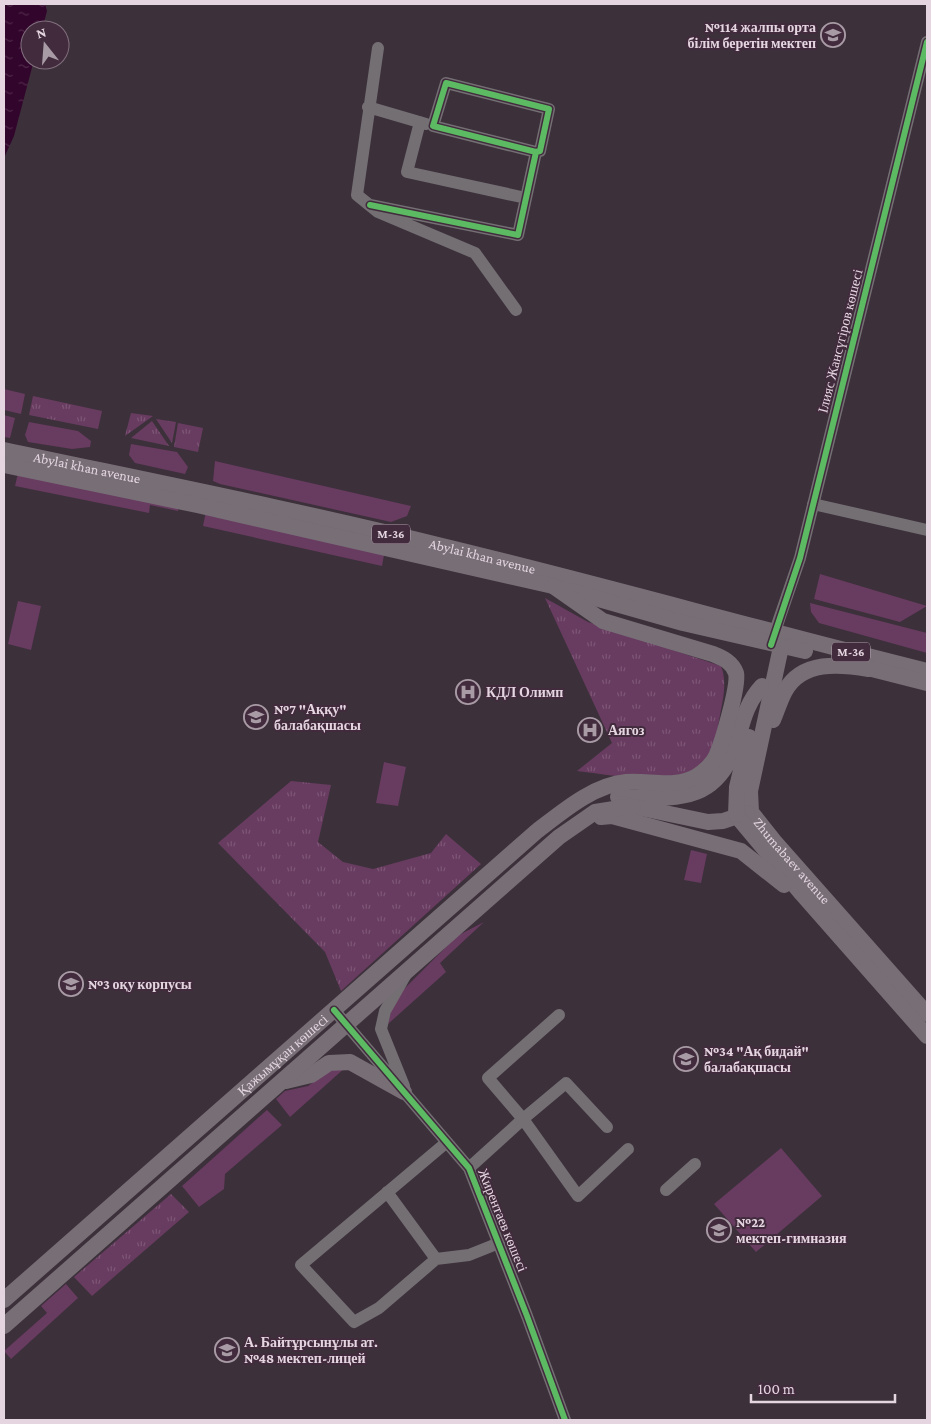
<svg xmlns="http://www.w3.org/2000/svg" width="931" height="1424" font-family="'Crimson Pro',serif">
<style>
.grass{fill:#683b60}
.park{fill:url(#park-tufts)}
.water{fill:url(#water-ripples)}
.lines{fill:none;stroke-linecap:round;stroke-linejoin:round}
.minor{stroke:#736f73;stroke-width:12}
.major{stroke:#776e76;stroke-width:16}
.cycleway-casing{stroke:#412b3d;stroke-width:9}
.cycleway{stroke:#5cba63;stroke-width:6}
.labels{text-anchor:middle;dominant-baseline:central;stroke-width:4;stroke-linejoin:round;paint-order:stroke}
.shield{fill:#412b3d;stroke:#b3a2af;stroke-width:1}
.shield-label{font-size:12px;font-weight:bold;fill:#e4d5e0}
.poi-label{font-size:14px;font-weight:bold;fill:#e4d5e0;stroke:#412b3d;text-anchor:start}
.street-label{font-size:14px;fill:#e4d5e0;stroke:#412b3d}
</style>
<defs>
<pattern id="park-tufts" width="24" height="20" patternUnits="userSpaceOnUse" patternTransform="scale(1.25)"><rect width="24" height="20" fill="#683b60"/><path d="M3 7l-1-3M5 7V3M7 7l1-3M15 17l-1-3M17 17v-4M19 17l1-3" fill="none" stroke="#7d5676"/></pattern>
<pattern id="water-ripples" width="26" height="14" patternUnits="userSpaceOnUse" patternTransform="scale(1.25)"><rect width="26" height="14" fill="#32052c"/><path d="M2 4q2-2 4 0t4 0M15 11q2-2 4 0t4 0" fill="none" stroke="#50294a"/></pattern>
</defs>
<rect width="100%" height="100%" fill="#3c303a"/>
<path class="grass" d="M4 389 25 394 21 414 4 410Z
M4 415 15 418 10 438 4 437Z
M29 422 78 431 91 441 90 447 72 449 28 442 25 435Z
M131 444 177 452 188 467 185 474 135 463 129 455Z
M215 461 411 506 407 516 391 522 220 484 213 481Z
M18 473 179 504 178 511 150 505 149 513 15 486Z
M206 511 384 555 382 566 203 526Z
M820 574 927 606 900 622 814 599Z
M18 601 41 606 31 650 8 644Z
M810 603 927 633V653L819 623 811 612Z
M384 762 406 767 398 806 376 803Z
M691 850 707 854 701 883 684 880Z
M484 922 440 963 446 972 388 1024 392 1006 400 993 457 936Z
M346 1067 290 1117 276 1099 285 1091 308 1086 327 1072Z
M267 1110 282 1125 225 1174 224 1189 199 1207 182 1186Z
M781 1148 822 1196 756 1252 714 1204Z
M66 1284 78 1298 11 1359 4 1351 47 1313 41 1306Z"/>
<path class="park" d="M33 396 102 411 98 429 29 415Z
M131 413 153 416 125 436Z
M156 419 176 422 172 443Z
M152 421 169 446 131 438Z
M178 423 203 428 198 452 174 447Z
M545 598 588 622 721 666C728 684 722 702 719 721 717 731 716 746 711 755 684 792 616 775 577 771L612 743Z
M291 781 331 785 318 842 343 862 373 869 431 853 446 834 481 864 341 991 325 952 218 843Z
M171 1194 189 1212 92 1296 74 1277Z"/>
<path class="water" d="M4 4H45L47 11 42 30H30V60H34L14 136 4 158Z"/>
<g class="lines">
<path class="minor" d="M378 48 357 195 378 212 475 253 516 310
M368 107 426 124
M420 122 407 172 526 198
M370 205 518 235 536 152 540 151 549 109 446 83 433 126 536 152
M813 504 927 530
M772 640 800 558 927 42
M334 1010 469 1168 527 1316 565 1420
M404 1086 381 1029 385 1011 405 976
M607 1127 566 1083 523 1119 578 1196 628 1149
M447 1142 301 1265 354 1322 379 1308 436 1259 469 1255 499 1243
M469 1168 523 1119 488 1078 559 1015
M666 1190 695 1164
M387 1192 436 1259"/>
<g class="major">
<path id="s1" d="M4 450C150 481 297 510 442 546 604 585 765 631 927 671"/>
<path d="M4 465 197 505 553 586 683 623 805 651"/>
<path id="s2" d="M781 647 750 791 751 812 774 841 927 1014"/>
<path d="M860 666 927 683"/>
<path d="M773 720C777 711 780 700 785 691 802 660 840 664 869 669"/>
<path d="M618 797C674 798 717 806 737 741 743 720 747 702 762 686"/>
<path d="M622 804 708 822 723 821 747 813"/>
<path d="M736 815 802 894 927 1036"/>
<path d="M736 815 737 787 749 737"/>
<path d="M601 817 612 816 741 851 784 885"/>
<path d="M286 1081 311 1075 329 1063 350 1062 404 1092"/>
<path id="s3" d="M4 1300 537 831C562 812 593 785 626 782 649 780 676 789 697 776 705 771 714 762 717 754 723 740 739 685 736 673 732 662 723 658 713 654L603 621 553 586"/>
<path d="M4 1326 559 837 595 812 633 806"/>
</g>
<defs>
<path id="cycleway" d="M370 205 518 235 536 152 540 151 549 109 446 83 433 126 536 152
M771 645 800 558 927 42
M334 1010 469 1168 527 1316 565 1420"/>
</defs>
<use href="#cycleway" class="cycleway-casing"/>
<use href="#cycleway" class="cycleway"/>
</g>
<defs>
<symbol id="school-ring" viewBox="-11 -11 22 22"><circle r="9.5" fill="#412b3d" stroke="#a99ba6" stroke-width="1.5"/><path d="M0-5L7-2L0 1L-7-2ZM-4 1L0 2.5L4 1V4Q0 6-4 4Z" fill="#a99ba6"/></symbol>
<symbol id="hospital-ring" viewBox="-11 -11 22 22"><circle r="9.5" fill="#412b3d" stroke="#a99ba6" stroke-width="1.5"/><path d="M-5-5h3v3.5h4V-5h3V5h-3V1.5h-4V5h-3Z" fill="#a99ba6"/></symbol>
<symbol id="university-ring" viewBox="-11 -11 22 22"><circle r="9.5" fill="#412b3d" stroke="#a99ba6" stroke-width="1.5"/><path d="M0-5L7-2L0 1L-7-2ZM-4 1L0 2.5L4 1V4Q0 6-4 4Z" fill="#a99ba6"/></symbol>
</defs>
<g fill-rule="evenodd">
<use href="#school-ring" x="819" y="21" width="28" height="28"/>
<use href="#hospital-ring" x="454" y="678" width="28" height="28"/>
<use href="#school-ring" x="242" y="703" width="28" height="28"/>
<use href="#hospital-ring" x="576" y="716" width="28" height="28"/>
<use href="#university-ring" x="57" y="970" width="28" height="28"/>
<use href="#school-ring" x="672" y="1045" width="28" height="28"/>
<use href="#school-ring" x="705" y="1216" width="28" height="28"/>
<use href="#school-ring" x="213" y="1336" width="28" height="28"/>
</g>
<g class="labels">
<g class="shield">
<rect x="372" y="524.5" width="38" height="19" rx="4"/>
<rect x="832" y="642.5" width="38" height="19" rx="4"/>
</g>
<g class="shield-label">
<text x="391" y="534">M-36</text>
<text x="851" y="652">M-36</text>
</g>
<g class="poi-label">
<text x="816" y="27" text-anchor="end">№114 жалпы орта<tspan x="816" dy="16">білім беретін мектеп</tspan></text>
<text x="486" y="692">КДЛ Олимп</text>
<text x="274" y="709">№7 "Аққу"<tspan x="274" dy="16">балабақшасы</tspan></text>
<text x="608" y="730">Аягоз</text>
<text x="88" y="984">№3 оқу корпусы</text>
<text x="704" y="1051">№34 "Ақ бидай"<tspan x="704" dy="16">балабақшасы</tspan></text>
<text x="736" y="1222">№22<tspan x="736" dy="16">мектеп-гимназия</tspan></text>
<text x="244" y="1342">А. Байтұрсынұлы ат.<tspan x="244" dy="16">№48 мектеп-лицей</tspan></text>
</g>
<g class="street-label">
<text transform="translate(840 341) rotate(-76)">Ілияс Жансүгіров көшесі</text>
<text stroke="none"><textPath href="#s1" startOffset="85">Abylai khan avenue</textPath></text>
<text stroke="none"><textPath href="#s1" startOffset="490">Abylai khan avenue</textPath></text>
<text stroke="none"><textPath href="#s2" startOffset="232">Zhumabaev avenue</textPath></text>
<text stroke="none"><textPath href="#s3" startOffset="371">Қажымұқан көшесі</textPath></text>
<text transform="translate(503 1220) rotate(68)">Жирентаев көшесі</text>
</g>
</g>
<rect width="931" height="1424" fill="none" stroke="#e4d5e0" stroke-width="10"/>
<g transform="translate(45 45) rotate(343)"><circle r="24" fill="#412b3d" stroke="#826f7e"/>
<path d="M0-4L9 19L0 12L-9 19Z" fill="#a99ba6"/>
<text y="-8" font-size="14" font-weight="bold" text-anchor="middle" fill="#e4d5e0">N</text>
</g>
<path d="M751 1394v8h144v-8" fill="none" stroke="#e4d5e0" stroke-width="2.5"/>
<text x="758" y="1394" font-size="15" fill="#e4d5e0" stroke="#412b3d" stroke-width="4" paint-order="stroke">100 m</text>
</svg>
